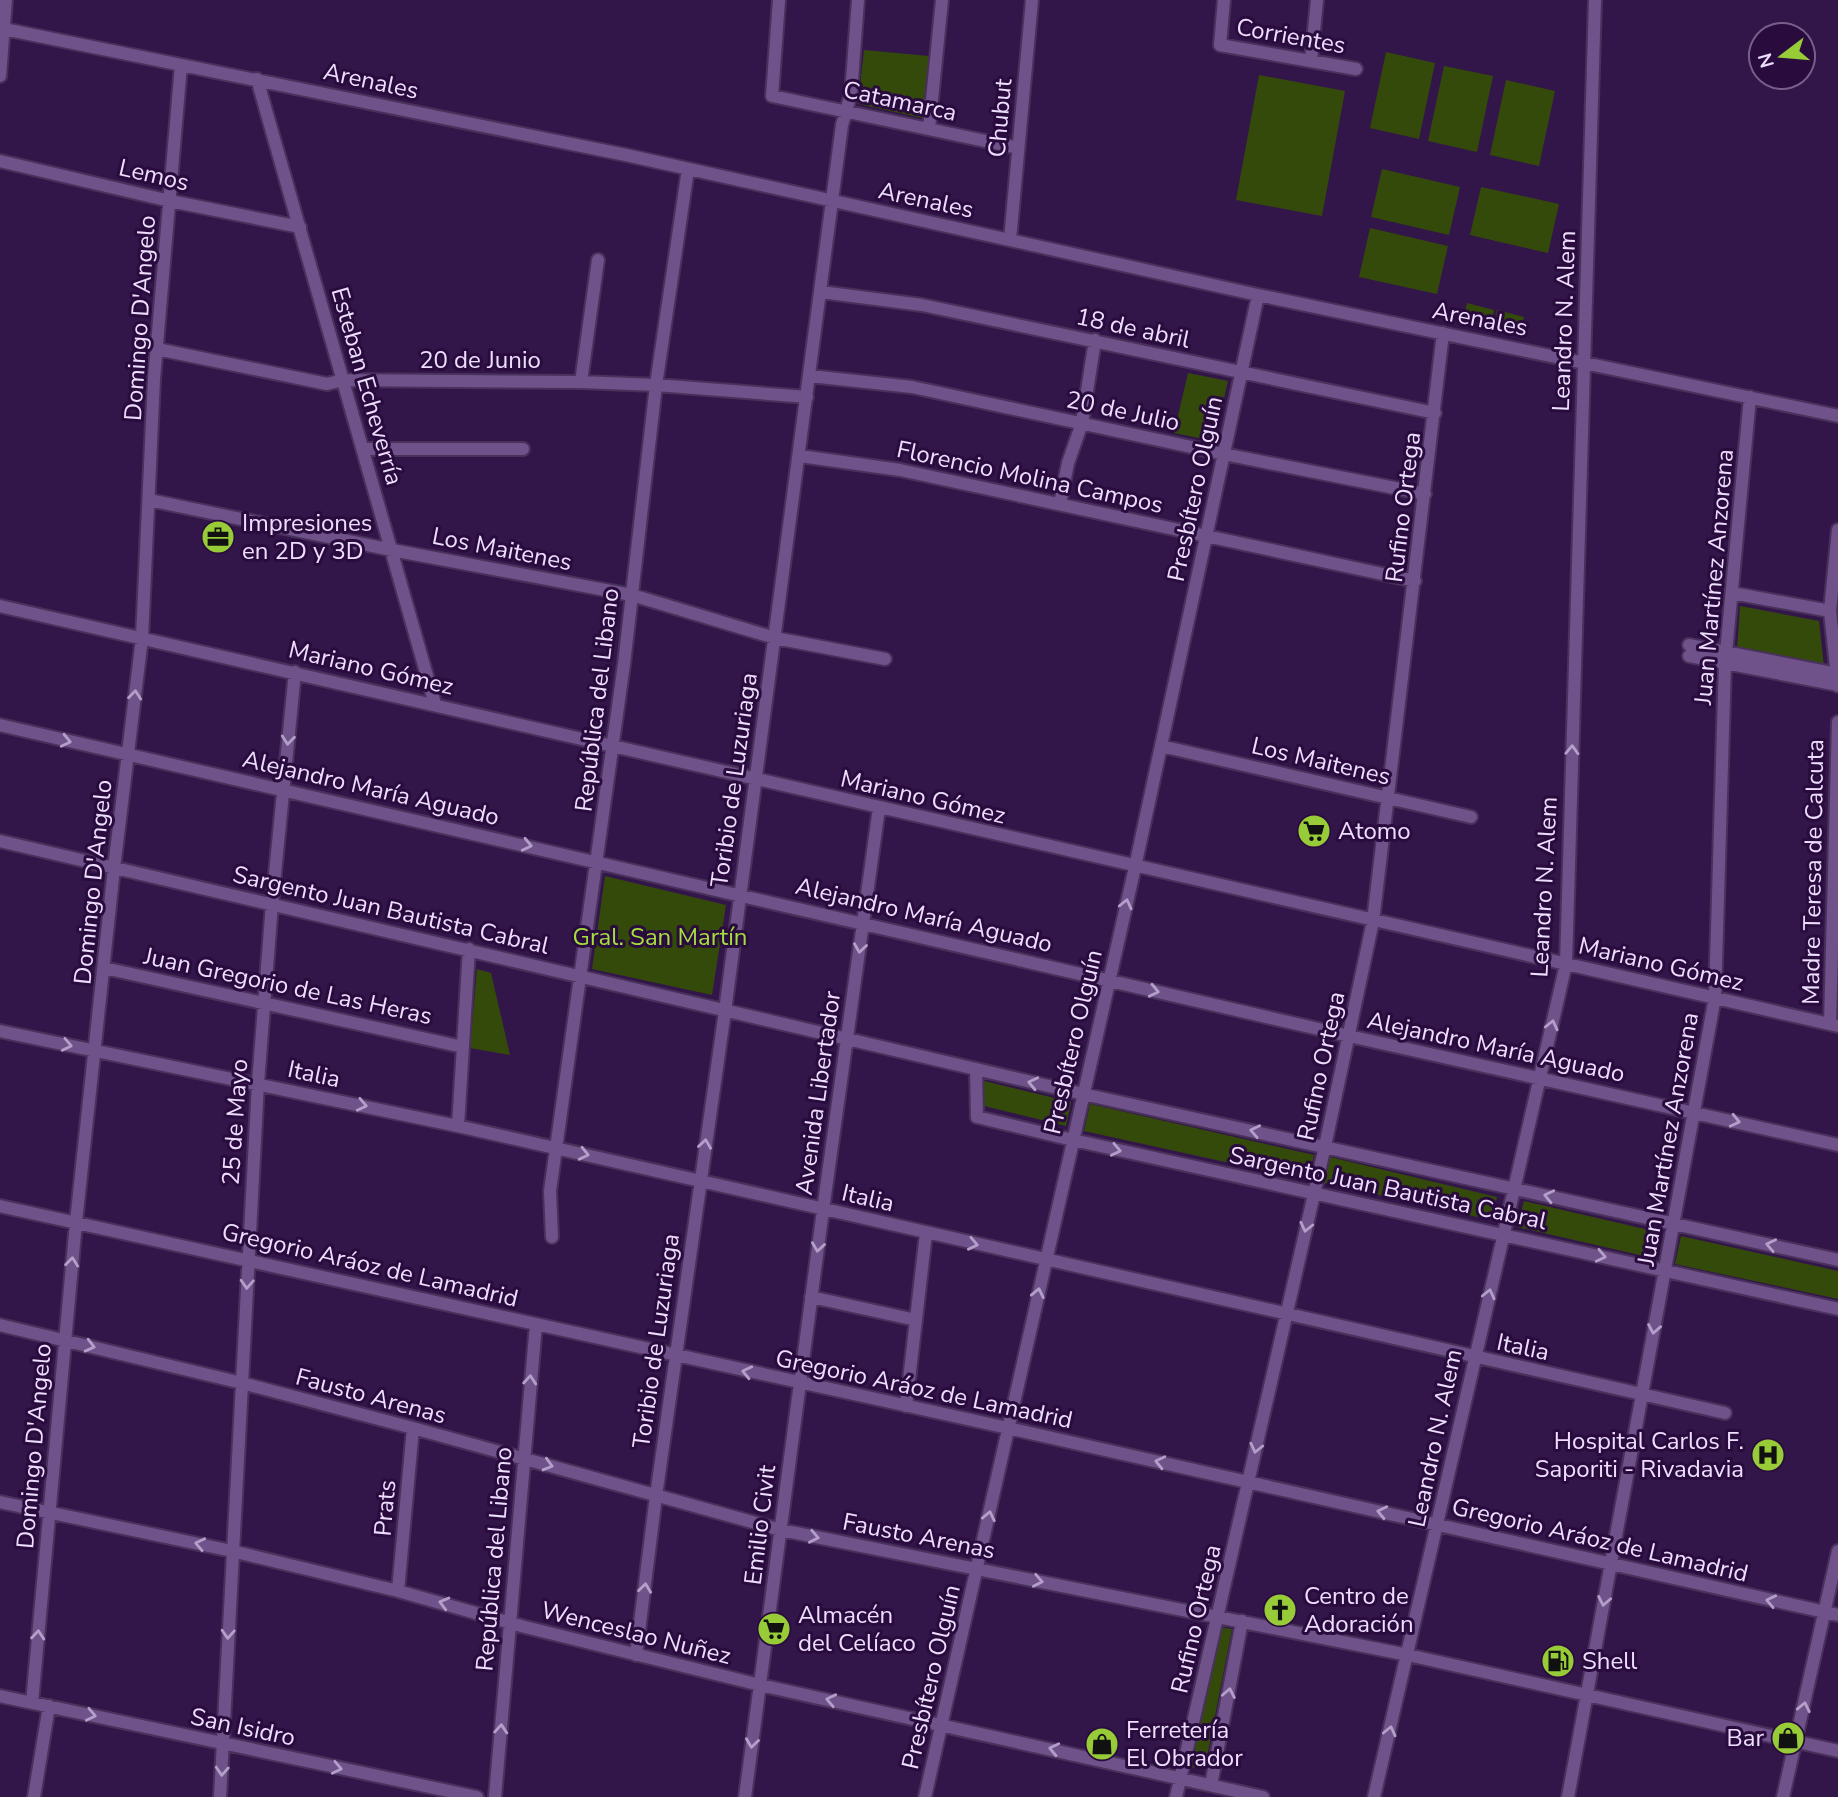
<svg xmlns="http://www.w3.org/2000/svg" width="1838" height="1797" font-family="'Nunito Sans',sans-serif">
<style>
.green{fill:#344a0a}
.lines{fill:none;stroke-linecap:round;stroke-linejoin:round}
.minor-casing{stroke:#49315c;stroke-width:16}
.minor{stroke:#6f528a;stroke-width:12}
.oneway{stroke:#b49fca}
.labels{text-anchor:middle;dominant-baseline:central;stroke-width:6;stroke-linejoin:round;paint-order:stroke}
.street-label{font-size:24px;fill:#eddefe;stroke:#290b3e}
.poi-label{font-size:24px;fill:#eddefe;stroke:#290b3e;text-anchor:start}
.park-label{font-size:24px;fill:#a6df3f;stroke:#290b3e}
</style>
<rect width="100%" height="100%" fill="#331649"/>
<path class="green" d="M864 50 929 56 922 118 858 104Z
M1386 52 1435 63 1419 139 1370 128Z
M1444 66 1493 76 1477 152 1428 141Z
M1259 75 1345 91 1322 216 1236 200Z
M1506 80 1555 91 1539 166 1490 155Z
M1382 169 1460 187 1449 235 1371 217Z
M1481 187 1559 204 1548 253 1470 235Z
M1370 228 1448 246 1437 294 1359 277Z
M1467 303 1494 310 1491 324 1464 317Z
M1497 310 1524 317 1521 331 1494 324Z
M1188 373 1228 381 1214 441 1174 433Z
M1740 606 1819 621 1824 667 1737 650Z
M605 876 726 905 712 995 592 969Z
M477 969 491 973 510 1055 470 1048Z
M984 1081 1071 1102 1066 1126 984 1106Z
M1090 1104 1314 1155 1308 1180 1084 1131Z
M1330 1157 1497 1197 1491 1220 1324 1183Z
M1524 1201 1662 1233 1657 1259 1517 1227Z
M1681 1236 1838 1271V1299L1675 1264Z
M1218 1627 1232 1629 1205 1767 1184 1768Z"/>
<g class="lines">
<defs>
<path id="minor" d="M779 0 772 96 1018 148
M1224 0 1220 45 1356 69
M4 29 626 155 1258 295 1838 416
M1311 61 1317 0
M0 76 6 0
M257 79 435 704
M929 129 942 0
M0 161 170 201 300 227
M1010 240 1032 0
M821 292 922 305 1435 413
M157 349 327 384 343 380 581 382 656 385 807 397
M810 376 912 387 1224 454 1425 494
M581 382 598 260
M363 449H523
M800 456 900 470 1415 581
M149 500 392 550 632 595 775 638 885 659
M1060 504 1068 463 1082 423 1095 340
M1838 530 1830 611 1838 686
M1732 593 1830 611
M0 606 1838 1026
M1689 645 1838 674
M1689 656 1838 685
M0 725 1349 1036 1838 1145
M1161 746 1471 817
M0 841 1083 1094 1838 1260
M104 968 463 1047
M1830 1024 1838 722
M0 1031 458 1126 1725 1413
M976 1069 977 1117 1073 1140 1838 1309
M458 1126 469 949
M0 1206 1008 1428 1838 1615
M552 1237 550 1191 624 664 656 385 688 169
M811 1297 916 1320
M0 1325 242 1383 413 1428 781 1530 1408 1655 1838 1751
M906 1406 926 1233
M0 1502 232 1551 398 1591 525 1627 760 1685 1263 1797
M398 1591 413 1428
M636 1655 656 1496 725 1011 842 125 851 94 858 0
M0 1696 477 1797
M32 1703 76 1222 114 868 142 638 154 379 181 65
M1211 1785 1242 1621
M34 1797 49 1706
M220 1797 258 1083 272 904 295 672
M495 1797 536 1324
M745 1797 823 1210 879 808
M925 1797 1135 867 1258 295
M1176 1797 1325 1146 1373 921 1443 333
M1374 1797 1566 964 1595 0
M1568 1797 1715 997 1725 663 1750 397
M1783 1797 1838 1551"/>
</defs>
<use href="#minor" class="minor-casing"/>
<use href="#minor" class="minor"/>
</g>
<defs><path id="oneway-chevron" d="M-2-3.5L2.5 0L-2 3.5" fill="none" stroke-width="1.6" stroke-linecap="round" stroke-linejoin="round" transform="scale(1.75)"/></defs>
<g class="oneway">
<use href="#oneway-chevron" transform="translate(135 695) rotate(-84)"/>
<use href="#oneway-chevron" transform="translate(288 740) rotate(96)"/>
<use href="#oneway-chevron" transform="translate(66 741) rotate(13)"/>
<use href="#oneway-chevron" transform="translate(1572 750) rotate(-88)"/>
<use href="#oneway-chevron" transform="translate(527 845) rotate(13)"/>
<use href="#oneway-chevron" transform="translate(1126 904) rotate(-77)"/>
<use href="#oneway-chevron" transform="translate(860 948) rotate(98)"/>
<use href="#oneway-chevron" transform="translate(1154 991) rotate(13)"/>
<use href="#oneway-chevron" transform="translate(1552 1025) rotate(-77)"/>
<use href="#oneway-chevron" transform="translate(67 1045) rotate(12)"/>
<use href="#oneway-chevron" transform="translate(1033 1083) rotate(-167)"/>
<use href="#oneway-chevron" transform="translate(362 1105) rotate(12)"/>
<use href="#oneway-chevron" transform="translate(1735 1121) rotate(13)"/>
<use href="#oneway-chevron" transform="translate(1255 1131) rotate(-168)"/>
<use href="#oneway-chevron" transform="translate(705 1144) rotate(-82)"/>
<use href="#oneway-chevron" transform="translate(1116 1150) rotate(12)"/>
<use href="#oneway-chevron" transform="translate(584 1154) rotate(13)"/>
<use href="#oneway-chevron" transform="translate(1549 1196) rotate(-167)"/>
<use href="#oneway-chevron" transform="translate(1306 1227) rotate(103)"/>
<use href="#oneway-chevron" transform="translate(973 1244) rotate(12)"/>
<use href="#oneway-chevron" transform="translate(1771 1245) rotate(-168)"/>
<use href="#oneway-chevron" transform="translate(818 1247) rotate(98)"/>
<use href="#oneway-chevron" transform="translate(1601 1256) rotate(12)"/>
<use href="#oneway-chevron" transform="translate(72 1262) rotate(-84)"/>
<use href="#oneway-chevron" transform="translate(247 1284) rotate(93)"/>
<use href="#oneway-chevron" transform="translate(1038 1293) rotate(-78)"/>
<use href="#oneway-chevron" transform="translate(1489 1294) rotate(-77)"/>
<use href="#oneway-chevron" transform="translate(1654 1329) rotate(100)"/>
<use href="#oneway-chevron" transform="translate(90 1346) rotate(14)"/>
<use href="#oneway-chevron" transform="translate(747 1372) rotate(-167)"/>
<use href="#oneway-chevron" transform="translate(530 1380) rotate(-85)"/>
<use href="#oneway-chevron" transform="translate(1256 1448) rotate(103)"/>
<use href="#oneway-chevron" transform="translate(1160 1462) rotate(-167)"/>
<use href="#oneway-chevron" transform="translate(548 1465) rotate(16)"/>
<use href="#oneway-chevron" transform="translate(1382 1512) rotate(-167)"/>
<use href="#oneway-chevron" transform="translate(989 1516) rotate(-78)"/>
<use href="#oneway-chevron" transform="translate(814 1537) rotate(11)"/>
<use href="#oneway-chevron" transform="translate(200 1544) rotate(-168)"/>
<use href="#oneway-chevron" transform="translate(1038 1581) rotate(11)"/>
<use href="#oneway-chevron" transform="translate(645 1588) rotate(-83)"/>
<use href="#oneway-chevron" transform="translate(1604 1601) rotate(101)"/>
<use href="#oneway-chevron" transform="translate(1771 1601) rotate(-168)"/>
<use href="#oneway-chevron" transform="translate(444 1603) rotate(-165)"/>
<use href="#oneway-chevron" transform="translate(228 1634) rotate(93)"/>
<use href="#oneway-chevron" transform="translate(38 1635) rotate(-85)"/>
<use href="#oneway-chevron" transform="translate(1229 1693) rotate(-79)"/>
<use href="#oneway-chevron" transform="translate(831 1700) rotate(-168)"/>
<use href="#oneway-chevron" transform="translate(1804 1707) rotate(-78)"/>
<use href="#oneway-chevron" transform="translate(91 1715) rotate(12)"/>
<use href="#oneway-chevron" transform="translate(501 1729) rotate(-86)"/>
<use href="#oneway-chevron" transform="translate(1390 1731) rotate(-77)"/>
<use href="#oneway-chevron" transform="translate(752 1743) rotate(98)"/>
<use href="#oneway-chevron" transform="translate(1054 1749) rotate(-167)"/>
<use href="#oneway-chevron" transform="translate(337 1768) rotate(12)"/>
<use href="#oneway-chevron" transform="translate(222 1771) rotate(94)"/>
</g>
<defs>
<symbol id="office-disc" viewBox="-11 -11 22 22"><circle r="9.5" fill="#97cc38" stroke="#290b3e"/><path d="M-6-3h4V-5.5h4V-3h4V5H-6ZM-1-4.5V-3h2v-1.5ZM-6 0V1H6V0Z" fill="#111"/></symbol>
<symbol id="supermarket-disc" viewBox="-11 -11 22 22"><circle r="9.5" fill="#97cc38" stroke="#290b3e"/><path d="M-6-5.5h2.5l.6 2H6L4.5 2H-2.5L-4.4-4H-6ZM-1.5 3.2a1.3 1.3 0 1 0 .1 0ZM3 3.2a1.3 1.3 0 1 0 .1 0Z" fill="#111"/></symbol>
<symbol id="hospital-disc" viewBox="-11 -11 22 22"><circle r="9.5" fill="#97cc38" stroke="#290b3e"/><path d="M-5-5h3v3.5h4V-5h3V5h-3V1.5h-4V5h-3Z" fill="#111"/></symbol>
<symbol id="church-disc" viewBox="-11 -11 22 22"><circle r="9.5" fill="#97cc38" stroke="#290b3e"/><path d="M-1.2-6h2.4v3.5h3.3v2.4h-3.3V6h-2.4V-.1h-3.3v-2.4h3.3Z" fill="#111"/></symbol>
<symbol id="fuel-disc" viewBox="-11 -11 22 22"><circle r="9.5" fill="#97cc38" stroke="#290b3e"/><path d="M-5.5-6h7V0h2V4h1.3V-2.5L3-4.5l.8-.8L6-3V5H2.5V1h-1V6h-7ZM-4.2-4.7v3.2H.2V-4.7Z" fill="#111"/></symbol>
<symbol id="shop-disc" viewBox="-11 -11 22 22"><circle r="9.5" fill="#97cc38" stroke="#290b3e"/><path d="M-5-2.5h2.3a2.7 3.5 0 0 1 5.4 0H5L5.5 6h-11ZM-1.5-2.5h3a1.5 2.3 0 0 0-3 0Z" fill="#111"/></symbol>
</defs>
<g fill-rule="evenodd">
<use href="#office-disc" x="199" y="518" width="38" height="38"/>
<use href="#supermarket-disc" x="1295" y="812" width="38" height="38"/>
<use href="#hospital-disc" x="1749" y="1436" width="38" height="38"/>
<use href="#church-disc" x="1261" y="1591" width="38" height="38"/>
<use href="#supermarket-disc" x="755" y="1610" width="38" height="38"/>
<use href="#fuel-disc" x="1539" y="1642" width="38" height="38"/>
<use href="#shop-disc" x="1769" y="1719" width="38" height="38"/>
<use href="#shop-disc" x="1083" y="1725" width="38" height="38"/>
</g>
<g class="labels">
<g class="street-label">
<text transform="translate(1291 36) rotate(10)">Corrientes</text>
<text transform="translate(371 81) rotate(12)">Arenales</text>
<text transform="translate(900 101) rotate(12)">Catamarca</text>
<text transform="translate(1000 118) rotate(-85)">Chubut</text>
<text transform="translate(154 175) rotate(13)">Lemos</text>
<text transform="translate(926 200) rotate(12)">Arenales</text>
<text transform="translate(140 318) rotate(-86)">Domingo D'Angelo</text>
<text transform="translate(1480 319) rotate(11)">Arenales</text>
<text transform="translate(1564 321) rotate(-88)">Leandro N. Alem</text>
<text transform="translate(1133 328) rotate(12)">18 de abril</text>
<text x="480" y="360">20 de Junio</text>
<text transform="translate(367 386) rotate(74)">Esteban Echeverría</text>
<text transform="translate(1123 411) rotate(12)">20 de Julio</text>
<text transform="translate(1030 477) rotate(12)">Florencio Molina Campos</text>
<text transform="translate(1195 489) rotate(-78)">Presbítero Olguín</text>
<text transform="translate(1403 507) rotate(-83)">Rufino Ortega</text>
<text transform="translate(502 549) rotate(11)">Los Maitenes</text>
<text transform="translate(1714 577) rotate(-85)">Juan Martínez Anzorena</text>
<text transform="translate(371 668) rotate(13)">Mariano Gómez</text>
<text transform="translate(597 700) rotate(-83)">República del Libano</text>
<text transform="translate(1321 761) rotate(13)">Los Maitenes</text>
<text transform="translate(734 780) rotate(-82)">Toribio de Luzuriaga</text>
<text transform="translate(371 788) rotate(13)">Alejandro María Aguado</text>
<text transform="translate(923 797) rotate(13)">Mariano Gómez</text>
<text transform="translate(1813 872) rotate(-89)">Madre Teresa de Calcuta</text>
<text transform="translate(93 882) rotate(-84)">Domingo D'Angelo</text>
<text transform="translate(1544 887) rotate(-87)">Leandro N. Alem</text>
<text transform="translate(391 910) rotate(13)">Sargento Juan Bautista Cabral</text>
<text transform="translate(924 915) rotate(13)">Alejandro María Aguado</text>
<text transform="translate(1661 964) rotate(13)">Mariano Gómez</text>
<text transform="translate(288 986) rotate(12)">Juan Gregorio de Las Heras</text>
<text transform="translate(1073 1042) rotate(-77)">Presbítero Olguín</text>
<text transform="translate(1496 1047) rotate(12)">Alejandro María Aguado</text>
<text transform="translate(1321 1066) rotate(-78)">Rufino Ortega</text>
<text transform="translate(314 1074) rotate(12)">Italia</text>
<text transform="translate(818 1093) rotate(-82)">Avenida Libertador</text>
<text transform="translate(235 1122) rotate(-86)">25 de Mayo</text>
<text transform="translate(1668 1139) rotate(-80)">Juan Martínez Anzorena</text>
<text transform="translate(1388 1188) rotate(12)">Sargento Juan Bautista Cabral</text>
<text transform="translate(868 1198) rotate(13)">Italia</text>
<text transform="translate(370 1265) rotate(13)">Gregorio Aráoz de Lamadrid</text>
<text transform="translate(656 1341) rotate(-82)">Toribio de Luzuriaga</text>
<text transform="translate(1523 1347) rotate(12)">Italia</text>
<text transform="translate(924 1389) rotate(12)">Gregorio Aráoz de Lamadrid</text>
<text transform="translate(371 1396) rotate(15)">Fausto Arenas</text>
<text transform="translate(1435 1438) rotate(-78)">Leandro N. Alem</text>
<text transform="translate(34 1446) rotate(-85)">Domingo D'Angelo</text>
<text transform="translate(385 1508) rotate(-85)">Prats</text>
<text transform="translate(760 1525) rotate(-83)">Emilio Civit</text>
<text transform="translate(919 1536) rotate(11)">Fausto Arenas</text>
<text transform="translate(1600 1540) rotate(13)">Gregorio Aráoz de Lamadrid</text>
<text transform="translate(494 1559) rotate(-85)">República del Libano</text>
<text transform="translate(1196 1619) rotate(-77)">Rufino Ortega</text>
<text transform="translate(636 1633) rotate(14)">Wenceslao Nuñez</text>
<text transform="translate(931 1677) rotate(-77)">Presbítero Olguín</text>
<text transform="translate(243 1727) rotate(12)">San Isidro</text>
</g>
<g class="poi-label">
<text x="242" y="523">Impresiones<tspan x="242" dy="28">en 2D y 3D</tspan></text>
<text x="1338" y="831">Atomo</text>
<text x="1744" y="1441" text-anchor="end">Hospital Carlos F.<tspan x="1744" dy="28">Saporiti - Rivadavia</tspan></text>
<text x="1304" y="1596">Centro de<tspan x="1304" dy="28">Adoración</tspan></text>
<text x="798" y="1615">Almacén<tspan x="798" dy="28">del Celíaco</tspan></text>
<text x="1582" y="1661">Shell</text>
<text x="1126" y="1730">Ferretería<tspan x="1126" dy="28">El Obrador</tspan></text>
<text x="1764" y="1738" text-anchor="end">Bar</text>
</g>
<g class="park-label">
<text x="660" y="937">Gral. San Martín</text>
</g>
</g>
<g transform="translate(1782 56) rotate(254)"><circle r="33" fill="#290b3e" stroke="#775f8b" stroke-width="2"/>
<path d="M0-5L12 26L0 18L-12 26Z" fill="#97cc38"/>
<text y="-10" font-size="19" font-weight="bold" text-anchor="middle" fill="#eddefe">N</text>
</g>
</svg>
